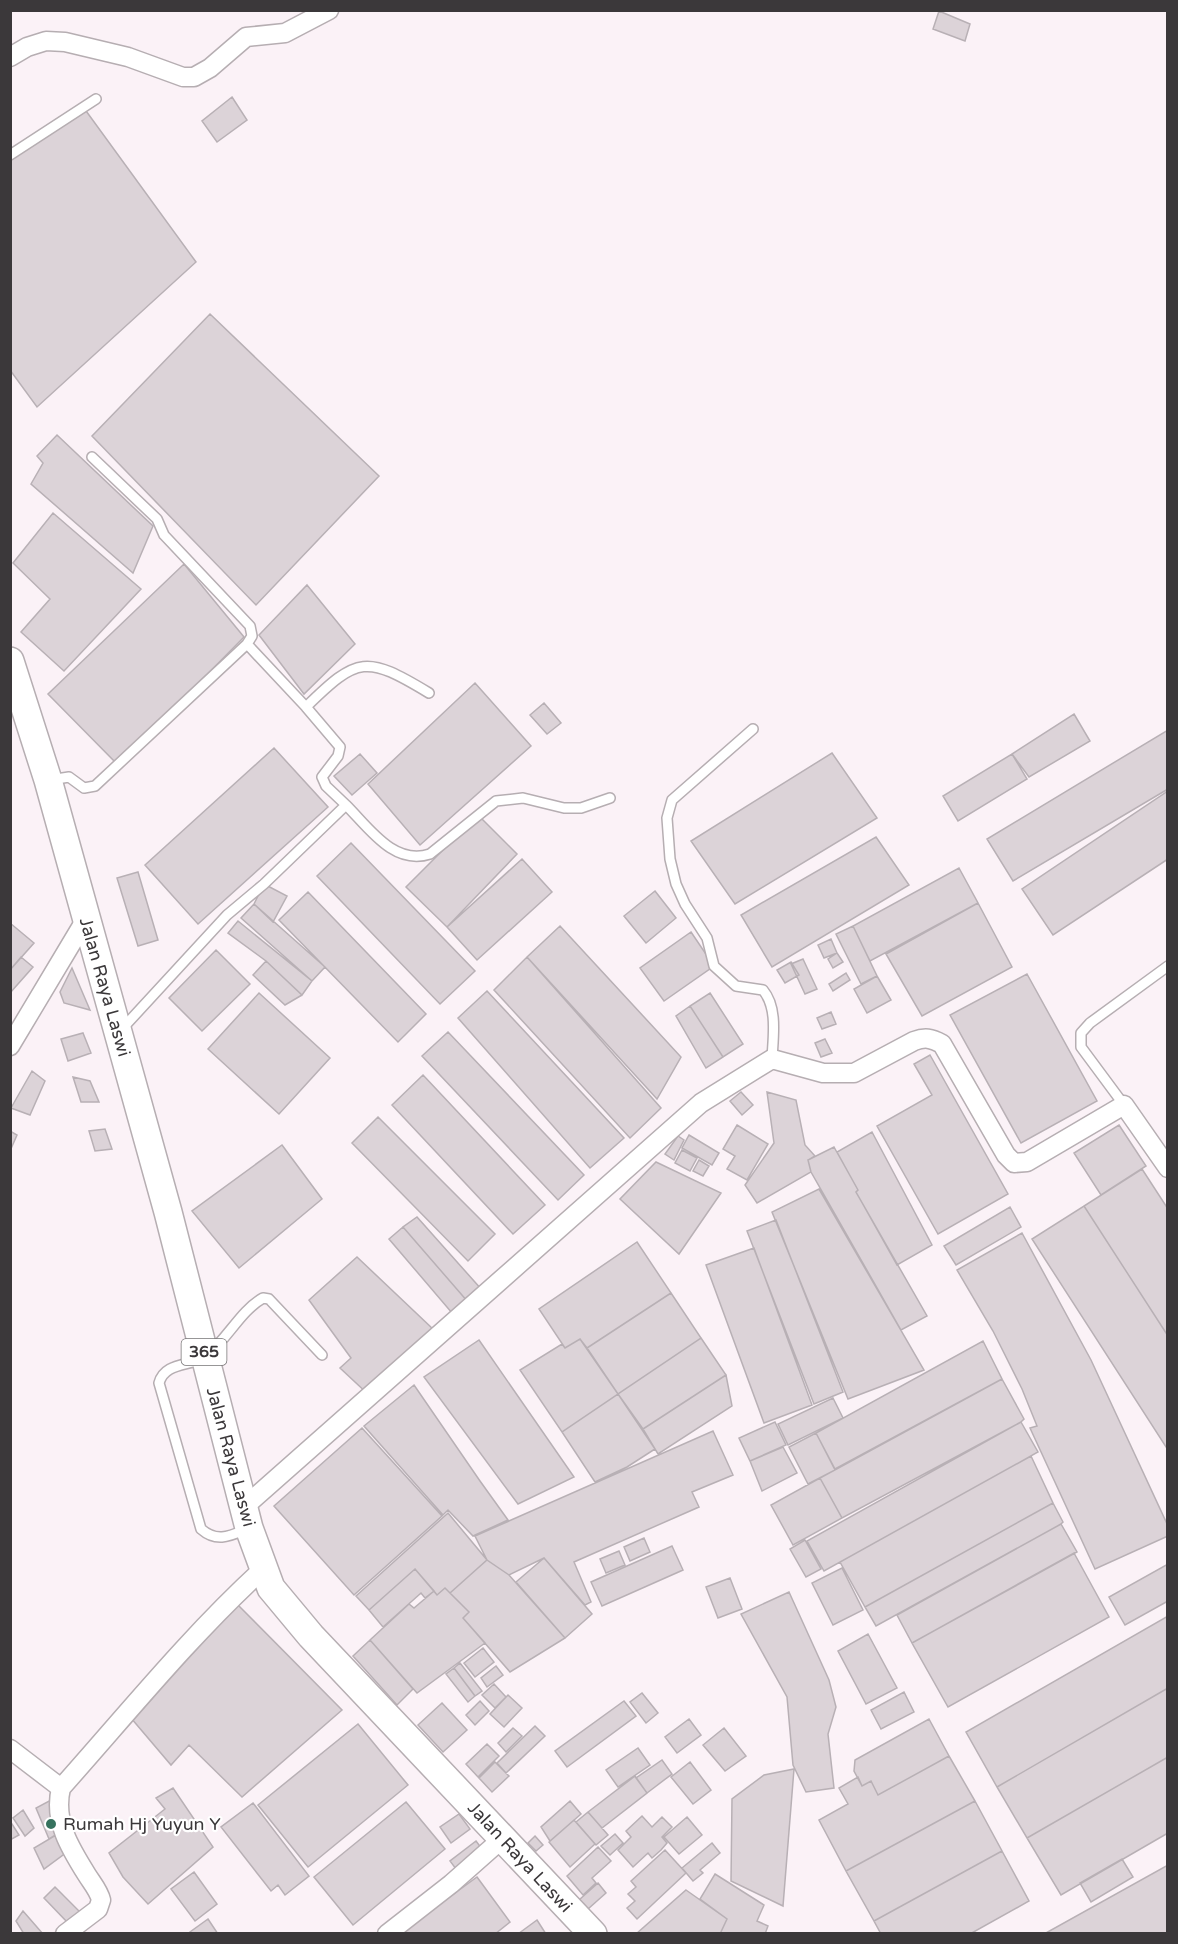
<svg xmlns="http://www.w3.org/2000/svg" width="1178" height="1944" font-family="'Varela Round',sans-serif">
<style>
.building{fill:#dcd3d8;stroke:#b8b0b5;stroke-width:1.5}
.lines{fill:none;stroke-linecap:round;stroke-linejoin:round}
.lane-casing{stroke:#b6aeb2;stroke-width:12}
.street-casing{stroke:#b6aeb2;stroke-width:21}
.primary-casing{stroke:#b6aeb2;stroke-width:30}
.lane{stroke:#fff;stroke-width:9}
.street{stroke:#fff;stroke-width:18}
.primary{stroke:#fff;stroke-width:27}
.poi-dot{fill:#36725e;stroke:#fff;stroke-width:2}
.labels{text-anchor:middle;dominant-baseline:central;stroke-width:4.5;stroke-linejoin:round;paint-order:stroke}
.shield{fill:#fff;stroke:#767475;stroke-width:1.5}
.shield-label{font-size:16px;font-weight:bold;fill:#3b383a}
.street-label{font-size:18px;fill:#3b383a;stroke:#fff}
.poi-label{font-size:18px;fill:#3b383a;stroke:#fff;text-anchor:start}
</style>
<rect width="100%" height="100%" fill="#fbf2f7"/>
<path class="building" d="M939 11 970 24 965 41 933 29Z
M232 97 247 120 217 142 202 121Z
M81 104 196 262 37 407 10 370V155Z
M210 314 379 476 256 605 92 436Z
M57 435 153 526 133 573 31 484 43 463 37 456Z
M53 513 141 589 64 671 21 632 50 599 13 563Z
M184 564 244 637 118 765 48 694Z
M307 585 355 644 304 694 259 635Z
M475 683 531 746 420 845 368 784Z
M544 703 561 723 547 734 530 715Z
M1074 714 1090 741 1029 777 1012 754Z
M1168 730V789L1013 881 987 839Z
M274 748 328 807 198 924 145 865Z
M832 753 877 818 735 904 691 841Z
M360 754 377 773 352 795 334 776Z
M1012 754 1027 779 958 821 943 796Z
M1168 791V859L1053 935 1022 889Z
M478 815 517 854 447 927 406 887Z
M876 837 909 885 772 967 741 915Z
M351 843 475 971 440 1004 317 876Z
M522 859 552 892 477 960 447 927Z
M959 868 978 903 870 961 853 926Z
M138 872 158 940 138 946 117 878Z
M264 884 287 896 273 922 254 904Z
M655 891 676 918 646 943 624 916Z
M308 892 426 1014 398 1042 279 920Z
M978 903 1012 967 922 1016 886 954Z
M254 904 325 967 312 981 241 918Z
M238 921 312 981 302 995 266 961 228 933Z
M10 923 34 943 10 970Z
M560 926 681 1057 657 1099 527 957Z
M853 926 877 976 861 984 836 934Z
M691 932 714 966 664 1001 640 968Z
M831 939 837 953 824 958 818 945Z
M216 950 250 984 202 1031 169 998Z
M837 953 843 962 833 968 828 959Z
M21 957 33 967 10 993V970Z
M527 957 661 1108 630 1138 494 990Z
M803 959 817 989 805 994 791 964Z
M266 961 302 995 285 1005 253 975Z
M791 962 799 975 785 983 777 970Z
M72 968 90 1010 64 1003 60 992Z
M846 973 850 980 833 991 829 984Z
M1027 974 1097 1101 1021 1143 950 1015Z
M877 976 891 1000 867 1013 854 989Z
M487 991 624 1138 590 1168 458 1018Z
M259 993 330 1058 279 1114 208 1049Z
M710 993 743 1044 723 1057 690 1006Z
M690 1006 723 1057 706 1068 676 1016Z
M831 1012 836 1024 822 1029 817 1018Z
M448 1032 584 1175 558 1200 422 1056Z
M83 1033 91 1053 68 1061 61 1039Z
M825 1039 832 1053 821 1057 815 1043Z
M930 1055 1008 1194 938 1234 877 1126 932 1095 914 1064Z
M32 1071 45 1081 30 1115 11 1108Z
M423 1075 545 1205 513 1234 392 1105Z
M73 1077 90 1081 99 1102H81Z
M741 1092 753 1105 742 1115 730 1101Z
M767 1092 796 1100 805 1145 815 1156 808 1160 811 1172 757 1203 745 1185 774 1143Z
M378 1117 495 1234 468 1261 352 1143Z
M737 1125 768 1144 747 1180 727 1169 735 1156 723 1149Z
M1119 1125 1146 1166 1101 1195 1074 1153Z
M105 1129 112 1149 95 1151 89 1131Z
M10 1131 17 1135 10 1151Z
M872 1132 932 1245 897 1265 856 1192 858 1190 837 1152Z
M689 1135 719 1153 712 1165 682 1148Z
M678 1136 684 1140 674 1160 665 1154Z
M282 1145 322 1199 239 1268 192 1211Z
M834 1147 858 1190 856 1192 927 1316 901 1330 811 1172 808 1160Z
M682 1150 697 1158 690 1171 675 1163Z
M699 1160 709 1166 703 1176 693 1171Z
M656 1162 721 1193 679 1254 620 1199Z
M1142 1169 1168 1209V1336L1084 1206Z
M819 1189 924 1370 848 1399 772 1212Z
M1084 1206 1168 1336V1450L1032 1239Z
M1010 1207 1021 1227 956 1265 944 1246Z
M417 1217 482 1290 468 1302 403 1227Z
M776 1220 843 1392 814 1404 747 1231Z
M403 1227 468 1302 458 1320 389 1239Z
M1022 1233 1091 1360 1168 1526V1536L1095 1569 1030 1428 1037 1426 1022 1389 993 1331 957 1270Z
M637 1242 671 1293 587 1348 580 1339 565 1348 539 1309Z
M754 1248 812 1405 764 1423 706 1265Z
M357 1257 434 1330 370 1396 340 1368 351 1358 309 1300Z
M671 1293 701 1338 618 1394 587 1348Z
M701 1338 726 1375 643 1429 618 1394Z
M580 1339 618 1394 562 1432 520 1370 562 1344 565 1348Z
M479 1340 574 1477 518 1504 424 1377Z
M983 1341 1002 1379 835 1469 816 1433Z
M726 1375 732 1406 658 1454 643 1429Z
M1002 1379 1024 1419 1021 1422 842 1518 820 1478Z
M414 1385 480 1481 508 1520 473 1536 448 1510 443 1515 364 1426Z
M618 1394 655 1449 627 1467 595 1482 562 1432Z
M833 1398 843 1418 788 1445 778 1424Z
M775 1422 786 1445 750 1461 739 1438Z
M1021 1422 1038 1452 824 1571 807 1541Z
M362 1428 442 1516 354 1595 274 1506Z
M713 1431 733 1475 692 1492 699 1507 574 1562 591 1602 585 1605 544 1558 509 1575 487 1560 475 1536Z
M816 1433 835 1470 808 1484 789 1447Z
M783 1447 797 1473 762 1491 750 1461Z
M1031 1456 1053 1503 865 1607 840 1562Z
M820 1478 842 1518 793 1545 771 1505Z
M1053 1503 1063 1522 1061 1524 876 1626 865 1607Z
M448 1513 487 1560 450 1593 445 1588 437 1595 415 1569 369 1610 356 1596Z
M1061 1524 1077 1552 912 1643 897 1615Z
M644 1538 650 1552 630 1561 624 1547Z
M805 1540 821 1569 806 1577 790 1549Z
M672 1546 683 1570 602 1606 591 1582Z
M619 1551 625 1565 606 1573 600 1559Z
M1074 1553 1109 1617 948 1707 912 1643Z
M544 1558 592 1614 565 1638 516 1582Z
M487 1560 509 1575 565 1638 510 1672 463 1618 469 1612 450 1593Z
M1168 1564V1601L1125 1625 1109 1597Z
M842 1568 863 1610 833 1625 812 1583Z
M415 1569 434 1591 425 1598 421 1593 383 1627 369 1610Z
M730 1578 742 1609 718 1618 706 1587Z
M445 1588 469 1612 463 1618 485 1643 417 1693 370 1640 409 1604 414 1608 434 1591 437 1595Z
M789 1592 829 1680 836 1707 828 1734 834 1788 806 1792 793 1765 787 1697 741 1614Z
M238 1605 342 1710 242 1797 189 1745 171 1765 131 1718Z
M1168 1616V1688L997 1787 966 1732Z
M868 1634 897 1688 866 1704 838 1651Z
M370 1640 413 1689 397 1705 353 1656Z
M483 1648 494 1662 475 1677 464 1663Z
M460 1663 482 1691 475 1696 454 1668Z
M496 1666 503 1675 487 1687 481 1678Z
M454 1668 475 1696 468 1702 446 1674Z
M494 1684 506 1697 495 1708 482 1695Z
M1168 1688V1757L1027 1838 997 1787Z
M904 1692 914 1712 881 1729 871 1710Z
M642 1693 658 1713 646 1723 630 1702Z
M508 1695 522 1708 504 1727 490 1714Z
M480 1701 489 1711 475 1725 466 1715Z
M624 1701 636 1716 567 1767 555 1751Z
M442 1703 467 1730 443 1752 418 1725Z
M689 1719 701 1735 677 1753 665 1737Z
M929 1719 949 1756 878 1795 871 1781 862 1786 854 1771 855 1760Z
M358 1724 408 1785 308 1867 258 1805Z
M535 1726 545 1736 506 1773 497 1763Z
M513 1728 522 1736 506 1752 498 1743Z
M724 1728 746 1756 725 1771 703 1745Z
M487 1744 499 1756 478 1777 466 1764Z
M638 1748 650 1765 618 1787 606 1770Z
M949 1756 975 1801 846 1871 819 1820 848 1804 839 1788 858 1777 862 1786 871 1781 878 1795Z
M1168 1757V1833L1061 1895 1027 1838Z
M662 1760 672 1774 647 1793 636 1778Z
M495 1762 509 1776 492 1792 479 1778Z
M690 1762 711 1790 693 1804 671 1777Z
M794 1769 783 1906 731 1881 732 1799 764 1775Z
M635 1776 647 1793 602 1828 588 1812Z
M173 1788 213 1847 148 1904 123 1877 109 1853 165 1809 156 1798Z
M51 1800 62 1831 49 1839 36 1808Z
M570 1801 581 1814 550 1841 541 1827Z
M975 1801 1002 1851 874 1921 846 1871Z
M406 1802 445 1849 353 1925 314 1877Z
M253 1803 309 1876 285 1895 278 1885 271 1891 221 1827Z
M23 1810 34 1828 25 1836 13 1818Z
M588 1812 608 1835 596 1845 576 1822Z
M459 1814 470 1829 451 1843 440 1827Z
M642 1816 652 1827 662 1817 672 1827 662 1837 667 1843 661 1850 652 1858 648 1853 633 1867 618 1850 631 1837 626 1831Z
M687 1817 702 1835 679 1854 664 1837Z
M574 1820 595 1844 570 1867 549 1842Z
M10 1821 19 1835 10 1840Z
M615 1834 623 1843 610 1855 601 1846Z
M56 1835 67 1852 44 1869 34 1848Z
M535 1836 543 1845 536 1851 528 1843Z
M476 1841 485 1853 459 1873 450 1861Z
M712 1843 720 1853 700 1870 703 1873 693 1881 682 1868Z
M598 1847 611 1861 592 1878 596 1883 583 1895 567 1876Z
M665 1850 686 1873 637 1919 627 1908 635 1901 628 1894 636 1887 631 1881Z
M1002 1851 1029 1901 970 1934H881L874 1921Z
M1122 1859 1133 1877 1091 1902 1080 1883Z
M1168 1865V1934H1044Z
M194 1872 217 1904 195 1921 171 1889Z
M715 1874 764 1905 757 1921 768 1926 765 1934H720L727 1919 700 1899Z
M477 1877 510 1922 495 1934H399Z
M598 1883 606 1893 588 1909 579 1900Z
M55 1887 83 1915 69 1924 44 1898Z
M686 1890 727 1919 720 1934H636Z
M23 1911 43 1934H24L16 1921Z
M208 1919 218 1934H191L190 1932Z
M537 1920 546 1934H518Z"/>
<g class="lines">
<defs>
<path id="lane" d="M10 155 96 99
M247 644 306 707C358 656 366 655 429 693
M306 707 340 747 338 756 322 777 326 786 346 805
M753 729 672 800 667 818 670 859 676 884 685 904 707 938 714 966 736 986 763 990C778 1008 773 1037 772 1059
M50 780 69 777 84 788 95 786 247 644 252 636 250 626 164 535 157 519 92 457
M122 1029 227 915 264 884 346 805C369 828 394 866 430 854L496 801 523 798 564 808H581L610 798
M1124 1105 1081 1047V1033L1090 1023 1168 966
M247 1529C230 1536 217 1543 201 1529L159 1383C165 1361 192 1367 206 1356 227 1340 240 1311 263 1298L269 1299 322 1355"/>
<path id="street" d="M10 57 27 47 46 41 65 42 128 57 183 77H194L210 68 246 37 285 33 329 10
M10 1046 86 919
M243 1508 701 1103 772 1059 823 1073H854L914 1041C925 1037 931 1038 942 1044L1006 1155 1014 1163 1027 1162 1124 1105 1168 1168
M10 1749 61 1788C127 1714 189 1637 262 1570
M61 1788C53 1821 70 1848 87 1875 92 1883 99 1891 101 1900L98 1909 65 1934
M387 1934 451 1884 503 1838"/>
<path id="primary" d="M10 661 48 780 168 1212 249 1528 271 1588 311 1636 593 1934"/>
</defs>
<use href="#lane" class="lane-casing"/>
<use href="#street" class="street-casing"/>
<use href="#primary" class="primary-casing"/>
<use href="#lane" class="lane"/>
<use href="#street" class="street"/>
<use href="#primary" class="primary"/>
</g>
<circle class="poi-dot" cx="51" cy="1824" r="6"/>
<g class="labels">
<rect class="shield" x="181.5" y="1339" width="45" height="26" rx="4.5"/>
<g class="shield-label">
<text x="204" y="1352">365</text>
</g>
<g class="street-label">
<text transform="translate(105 987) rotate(74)">Jalan Raya Laswi</text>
<text transform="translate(231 1457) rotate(75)">Jalan Raya Laswi</text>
<text transform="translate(520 1857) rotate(47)">Jalan Raya Laswi</text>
</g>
<g class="poi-label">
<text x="63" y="1824">Rumah Hj Yuyun Y</text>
</g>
</g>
<rect width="1178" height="1944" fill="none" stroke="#3b383a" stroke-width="24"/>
</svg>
